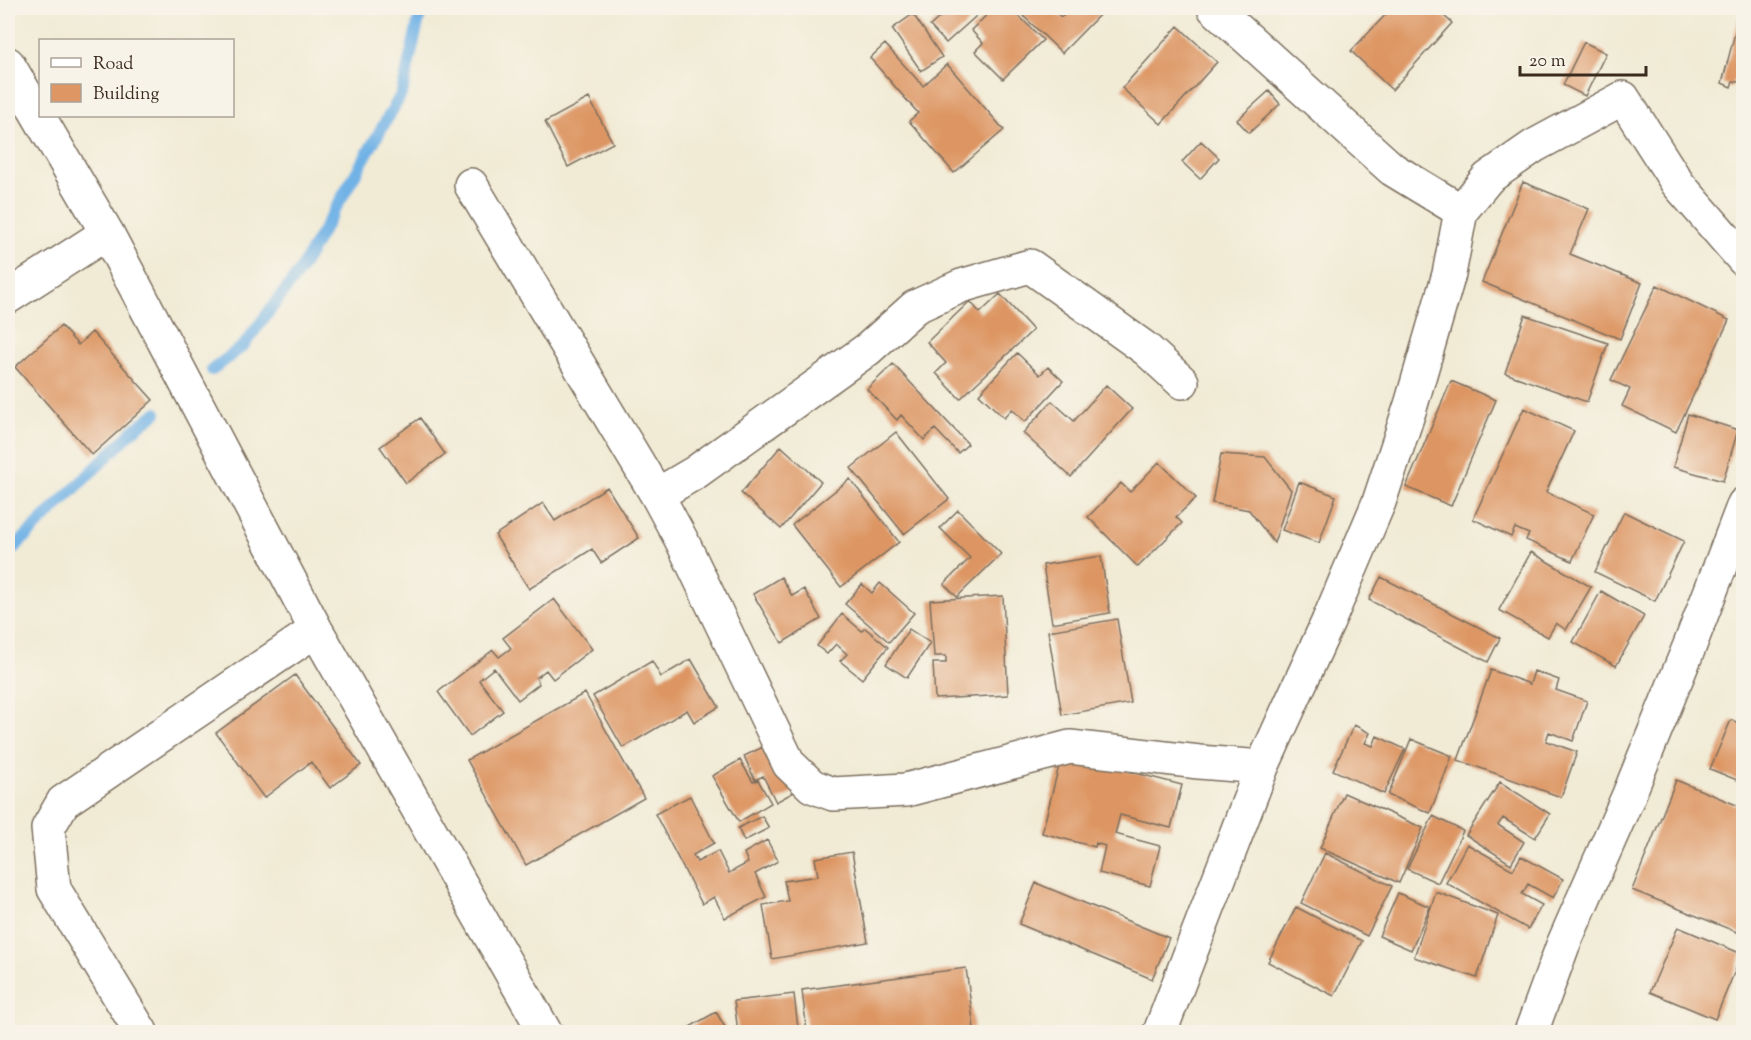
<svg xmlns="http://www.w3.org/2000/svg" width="1751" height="1040" font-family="'Sorts Mill Goudy',serif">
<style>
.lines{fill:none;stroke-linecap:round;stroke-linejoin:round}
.stream{stroke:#71b2e6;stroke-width:12}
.building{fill:#dd9664}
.street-casing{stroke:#7b6e5e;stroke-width:36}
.street{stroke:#fff;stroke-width:33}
</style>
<rect width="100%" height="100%" fill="#f7f3e8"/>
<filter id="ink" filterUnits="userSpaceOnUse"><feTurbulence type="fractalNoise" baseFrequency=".0167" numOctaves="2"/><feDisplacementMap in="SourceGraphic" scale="12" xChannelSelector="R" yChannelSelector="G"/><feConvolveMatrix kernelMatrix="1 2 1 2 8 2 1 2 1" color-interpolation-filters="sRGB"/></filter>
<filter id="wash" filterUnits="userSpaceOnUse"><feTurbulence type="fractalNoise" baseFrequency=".008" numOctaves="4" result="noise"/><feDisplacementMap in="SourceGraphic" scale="24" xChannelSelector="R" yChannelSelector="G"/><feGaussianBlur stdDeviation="1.35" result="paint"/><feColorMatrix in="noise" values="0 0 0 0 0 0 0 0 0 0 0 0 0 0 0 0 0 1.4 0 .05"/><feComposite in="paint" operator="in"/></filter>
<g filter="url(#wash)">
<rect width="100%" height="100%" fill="#f1ebd5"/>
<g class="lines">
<path class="stream" d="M212 370 243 346 299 272 402 93 420 14 427 8
M8 554 134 430 156 413"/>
</g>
<g id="blocks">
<path class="building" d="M950 8H985L946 43 930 26Z
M994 8H1011L1043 40 1003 79 975 51 983 43 971 30Z
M1015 8H1051L1061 17 1070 8H1106L1062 53Z
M1392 8H1435L1452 23 1392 90 1351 51Z
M913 14 942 57 921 71 892 29Z
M1739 17 1744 18V83L1733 81 1731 87 1722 83Z
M1178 26 1217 62 1161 124 1122 88Z
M1584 42 1606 53 1585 96 1563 85Z
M885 44 923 86 947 64 1004 130 954 173 909 121 918 113 870 58Z
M1269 91 1280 104 1249 133 1237 120Z
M589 98 613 143 568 167 545 122Z
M1201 141 1219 158 1200 179 1182 162Z
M1523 182 1589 209 1570 254 1642 283 1620 339 1482 282Z
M1657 285 1729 320 1676 432 1622 406 1630 389 1611 380Z
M1000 294 1033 330 960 399 936 373 946 363 927 342 970 301 980 313Z
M1525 315 1608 343 1587 402 1505 373Z
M61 326 78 345 92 332 153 400 92 455 15 367Z
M1017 353 1040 375 1048 367 1063 381 1025 422 1012 409 1004 418 979 394Z
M893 364 968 444 958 453 935 429 924 440 901 415 897 420 867 389Z
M1451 381 1496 400 1451 506 1406 487Z
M1106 385 1132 409 1071 477 1023 433 1052 401 1074 421Z
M1524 408 1574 431 1546 492 1594 514 1572 561 1526 540 1529 534 1515 528 1511 537 1473 519Z
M1688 414 1738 430 1723 481 1673 467Z
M420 418 445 454 406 483 380 447Z
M896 432 949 499 904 534 851 468Z
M781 446 821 482 781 529 741 493Z
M1221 454 1265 457 1291 490 1274 543 1249 510 1212 503Z
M1159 462 1196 498 1176 517 1182 523 1138 567 1088 517 1121 483 1130 492Z
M850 479 899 542 841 587 792 525Z
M1299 482 1336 496 1319 543 1282 530Z
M607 487 639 538 601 563 592 549 529 589 495 535 543 503 555 521Z
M958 510 1001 554 957 597 944 584 970 558 940 528Z
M1624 512 1684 541 1655 601 1595 572Z
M1531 552 1591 587 1566 630 1556 623 1548 637 1499 610Z
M1101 556 1110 613 1052 623 1043 565Z
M781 577 792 596 804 589 821 619 782 643 753 594Z
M1381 577 1500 638 1488 662 1369 600Z
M880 583 914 613 889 642 845 604 862 584 872 593Z
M1601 591 1644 616 1616 666 1573 642Z
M1003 596 1008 695 935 699 933 663H946V656H934L930 600Z
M554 599 592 649 553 679 546 670 536 678 539 684 518 700 494 668 479 680 503 711 470 736 438 692 493 650 499 657 511 648 503 638Z
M842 614 862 631 865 628 888 647 862 679 840 661 847 654 836 644 827 654 817 646Z
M1117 619 1131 703 1062 715 1048 631Z
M909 629 930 643 907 678 886 664Z
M691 659 719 707 694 722 687 710 623 748 593 696 652 661 661 677Z
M1491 670 1530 684 1534 671 1559 680 1556 690 1587 701 1573 741 1549 732 1546 741 1577 752 1561 797 1458 760Z
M295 675 361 765 330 788 311 762 264 798 216 733Z
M585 693 644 798 526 865 467 760Z
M1731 720 1744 725V783L1710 769Z
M1354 725 1370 733 1365 743 1373 746 1377 736 1405 749 1384 794 1333 770Z
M1411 739 1452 756 1430 813 1388 795Z
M763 747 796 791 776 802 763 776 755 780 744 756Z
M1062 754 1182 785 1171 828 1120 815 1115 834 1160 846 1150 886 1099 873 1105 846 1096 843 1095 847 1042 833Z
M740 760 753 782 758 780 771 803 739 822 712 776Z
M1676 780 1744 808V935L1632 890Z
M1500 782 1550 814 1535 838 1503 818 1498 825 1524 842 1511 864 1466 835Z
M1344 793 1423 828 1399 883 1320 848Z
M690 796 714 843 693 855 697 862 718 851 729 873 748 863 744 853 767 840 778 861 755 874 766 897 725 918 714 897 702 904 655 814Z
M762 816 769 828 744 841 738 828Z
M1433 816 1463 831 1438 883 1407 869Z
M1467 844 1513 870 1521 856 1563 879 1553 898 1528 884 1522 894 1542 905 1528 929 1446 883Z
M852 852 868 942 772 959 763 905 788 901 784 881 818 876 815 858Z
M1325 853 1392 886 1367 936 1301 903Z
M1036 883 1169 938 1152 979 1019 924Z
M1436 892 1498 915 1477 978 1414 957Z
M1398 893 1430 907 1411 950 1379 936Z
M1296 907 1362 941 1334 996 1268 962Z
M1678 927 1742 954 1715 1019 1650 992Z
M966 968 974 1028 938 1032H807L802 990Z
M794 994 798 1028 764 1032H738L734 1001Z
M716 1012 728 1032H681Z"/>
</g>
</g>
<g filter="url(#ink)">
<use href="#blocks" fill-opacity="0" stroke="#7b6e5e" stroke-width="1.5"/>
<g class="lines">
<defs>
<path id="street" d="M1214 8 1392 169 1461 211
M8 64 107 233 316 630 545 1032
M471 185 657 495
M8 297 107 233
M1182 382 1146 349 1030 266 961 286 915 307 868 349 696 472 657 495 682 541 789 764 812 786 833 794 906 790 1070 747 1199 762 1262 767
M141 1032 54 889 48 828 63 802 316 630
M1160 1032 1262 767 1328 622 1379 502 1411 405 1449 274 1461 211 1488 178 1534 146 1623 98 1678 184 1744 260
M1531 1032 1563 945 1628 797 1690 645 1744 504"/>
</defs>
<use href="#street" class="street-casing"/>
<use href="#street" class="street"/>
</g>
</g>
<rect width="1751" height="1040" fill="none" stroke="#f7f3e8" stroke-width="30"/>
<rect x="39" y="39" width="195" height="78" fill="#f7f3e8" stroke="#aca397" stroke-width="1.5"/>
<rect x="51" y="58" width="30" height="9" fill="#ffffff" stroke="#aca397" stroke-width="1.5"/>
<text x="93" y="69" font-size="18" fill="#3b2a1e">Road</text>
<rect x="51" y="84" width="30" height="18" fill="#dd9664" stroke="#aca397" stroke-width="1.5"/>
<text x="93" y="99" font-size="18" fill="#3b2a1e">Building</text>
<path d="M1520 66v9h126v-9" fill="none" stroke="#3b2a1e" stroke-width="3"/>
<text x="1529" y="66" font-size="18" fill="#3b2a1e" stroke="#f7f3e8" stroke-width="4.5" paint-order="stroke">20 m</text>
</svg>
